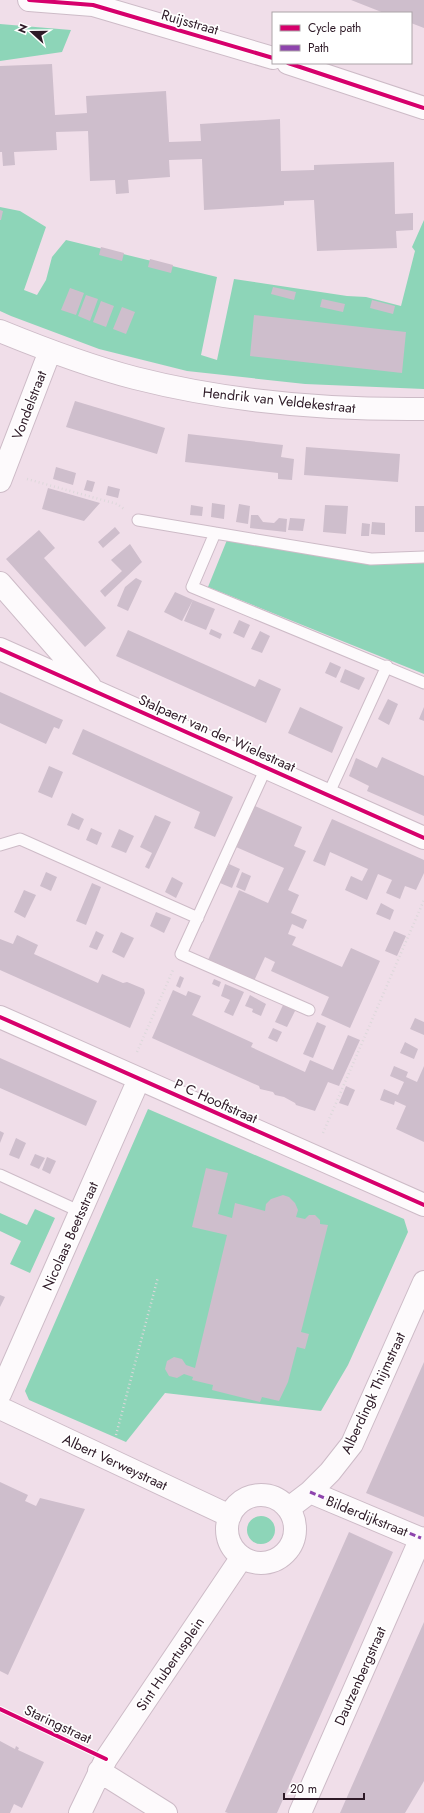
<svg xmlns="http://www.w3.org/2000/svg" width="424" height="1813" font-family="Jost,sans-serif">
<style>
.green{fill:#8dd5b8}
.building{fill:#cebecc}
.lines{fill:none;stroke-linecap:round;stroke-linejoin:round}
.lane-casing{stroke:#cdbbc7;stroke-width:13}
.street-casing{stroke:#cdbbc7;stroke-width:24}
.path{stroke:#ddd8db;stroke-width:2.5;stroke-dasharray:1 3;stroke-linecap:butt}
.lane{stroke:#fdfafc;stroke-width:11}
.street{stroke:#fdfafc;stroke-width:22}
.quiet{stroke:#8e44ad;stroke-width:3;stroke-dasharray:6 3;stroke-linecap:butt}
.cycleway-casing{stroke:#fff;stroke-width:6}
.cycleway{stroke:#d6006c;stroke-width:4}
.labels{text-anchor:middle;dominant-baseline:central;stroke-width:3.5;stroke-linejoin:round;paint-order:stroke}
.street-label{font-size:14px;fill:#2d1926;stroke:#fff}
</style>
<rect width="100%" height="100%" fill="#f0dee9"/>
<path class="green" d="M0 24 71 30 62 52 0 61Z
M0 207 20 211 46 227 24 290 37 295 46 280 52 257 66 240 217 277 201 355 217 360 234 279 347 296 366 297 401 306 415 251 412 247 424 220V389L305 384 187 371 99 349 11 316 0 311Z
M227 540 371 565 424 563V674L208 587Z
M148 1109 404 1219 408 1232 348 1365 321 1411 165 1393 126 1442 29 1400 25 1391Z
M35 1209 55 1218 30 1273 10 1264 21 1241 0 1231V1213L27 1225Z
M247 1530a14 14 0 1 1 28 0a14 14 0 1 1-28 0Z"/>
<path class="building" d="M351 0H424V28L411 23V13H384Z
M52 64 55 115 87 113 86 96 166 91 169 142 201 141 200 124 280 119 281 171 314 170V165L394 162 395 214 413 213V230L396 231 397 248 317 251 314 200 284 201V205L204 210 202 159 169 160 170 177 128 180 129 193 116 194 115 180 90 181 88 131 56 132 57 150 14 152 15 165 3 166 2 152H0V66Z
M0 210 3 211 1 220H0Z
M101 247 124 253 122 261 99 255Z
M150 259 173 265 171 273 148 267Z
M273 287 296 292 294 300 271 294Z
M70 288 84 293 76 315 61 310Z
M86 295 98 299 90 321 78 316Z
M322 299 345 304 343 312 320 307Z
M372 300 395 306 393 314 370 308Z
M101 301 114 306 106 327 93 322Z
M122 307 135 312 126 334 113 329Z
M254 315 406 332 402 373 250 356Z
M75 401 165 428 157 454 66 427Z
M188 434 283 445 281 457 294 459 292 480 278 479V473L185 462Z
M306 447 400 454 398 482 304 475Z
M56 467 76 473 73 485 53 479Z
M87 480 95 482 92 492 84 490Z
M108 486 120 489 118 498 106 495Z
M48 488 100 503 84 521 42 509Z
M212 503 225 505 224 519 211 517Z
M239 504 250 506 248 524 236 522Z
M191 505 203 507 202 516 190 515Z
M325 505 348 506 346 534 323 532Z
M415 506H424V532H415Z
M251 515H258L263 522 274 523 279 518 287 519 286 532 250 528Z
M290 518 305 519 303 531 288 530Z
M372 522 385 523V535L371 534Z
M362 523 370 524 369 536H361Z
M115 527 120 533 103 548 98 542Z
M39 530 55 548 44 558 106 628 85 647 6 559Z
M130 544 142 562 105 597 100 591 122 571 111 560Z
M136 578 142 581 128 611 117 606 125 587Z
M175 592 193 600 182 621 164 612Z
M193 600 215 609 206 630 184 621Z
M239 620 250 625 244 638 233 633Z
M211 629 222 634 220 639 209 634Z
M128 630 255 687 259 679 281 689 266 723 116 656Z
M260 631 270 636 262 653 251 649Z
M330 662 341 667 336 678 325 673Z
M345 669 365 678 359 690 340 682Z
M0 692 63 720 59 729 54 727 46 744 0 723Z
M388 699 398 704 389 725 378 719Z
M300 707 343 727 332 753 288 733Z
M424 707V721L419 719Z
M83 729 233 797 215 837 194 828 200 812 72 754Z
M382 757 424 776V816L367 791 369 786 349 776 356 758 377 768Z
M49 766 63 772 52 798 38 792Z
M255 806 302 827 294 846 306 851 288 890 299 895 291 913 307 920 303 929 292 924 288 934 296 937 292 945 342 967 351 948 380 961 350 1028 321 1015 329 997 271 971 275 962 265 957 254 981 208 960 239 890 268 903 284 868 236 847Z
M72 813 84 819 79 830 67 825Z
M155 815 171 822 149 869 145 867 152 853 140 847Z
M332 819 424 860V873L416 890 405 886 400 899 386 893 392 880 378 874 367 900 345 890 351 876 362 881 368 869 330 852 325 866 313 861Z
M91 828 102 833 97 845 86 840Z
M119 829 134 836 126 853 111 847Z
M229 864 240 869 232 888 220 883Z
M46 872 57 877 51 891 40 886Z
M242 872 251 876 245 891 236 887Z
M172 877 183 883 176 898 165 892Z
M92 883 101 887 86 925 76 921Z
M24 890 36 895 25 918 14 912Z
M381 903 394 910 390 920 376 914Z
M156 912 171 918 164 933 150 926Z
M96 931 104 935 97 950 89 947Z
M394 931 406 936 397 956 385 951Z
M121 932 134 938 124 958 112 952Z
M17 935 38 945 34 954 98 983 102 974 123 983 127 982 144 989 145 993 130 1028 0 970V939L13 944Z
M180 976 184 978 180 988 176 986Z
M214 979 221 982 219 987 212 984Z
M225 984 244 992 233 1016 224 1012 230 1000 221 996Z
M173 990 186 996 188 991 201 996 192 1015 253 1043 251 1047 305 1072 310 1060 333 1070 348 1035 360 1040 339 1086 328 1082 315 1111 296 1105 295 1103 284 1097 275 1095 273 1092 260 1089 259 1086 152 1038Z
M250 995 266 1004 261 1016 252 1012 253 1009 245 1006Z
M284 1003 296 1009 287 1027 275 1022Z
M415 1018 424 1022V1035L410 1029Z
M317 1022 326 1026 313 1058 303 1054Z
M273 1028 282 1032 277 1042 268 1038Z
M405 1042 418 1049 414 1059 400 1053Z
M0 1058 97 1101 86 1126 0 1088Z
M394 1066 408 1072 406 1077 417 1082 424 1066V1142L396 1129 406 1106 395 1101 394 1105 380 1100 384 1089 398 1095 404 1082 390 1076Z
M346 1086 355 1090 348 1106 339 1103Z
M0 1131 4 1133 0 1143Z
M16 1138 26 1143 19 1159 9 1155Z
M35 1154 45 1158 39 1169 30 1165Z
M47 1157 56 1161 50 1174 42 1170Z
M206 1168 228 1173 218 1214 232 1218 235 1203 265 1211 266 1204 271 1199 283 1195 289 1197 295 1203 298 1210 296 1217 305 1219 309 1215H315L320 1220V1224L328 1225 301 1332 309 1334 305 1349 297 1347 288 1382 279 1401 262 1397 260 1402 212 1390 213 1385 192 1380 193 1377 184 1374 177 1378 169 1376 165 1369 167 1361 174 1357 182 1359 186 1365 195 1368 227 1235 192 1227Z
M0 1295 5 1297 0 1307Z
M424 1362V1517L366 1493Z
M0 1482 28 1495 25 1501 36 1506 40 1498 85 1509 8 1675 0 1671Z
M349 1532 393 1552 277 1813H228L225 1812Z
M424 1622V1781L405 1813H340Z
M0 1741 15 1749 16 1746 19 1748 18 1750 44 1762 22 1808 14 1804 10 1813H0Z"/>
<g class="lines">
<defs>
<path id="lane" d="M138 520 215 533
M424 557 371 559 215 533 192 587 424 683
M266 768 181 954 309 1010
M328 795 387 666
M0 845 20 839 198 918
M0 1175 81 1212"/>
<path id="street" d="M29 0 93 5 273 58
M288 63 424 108
M0 331C44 349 89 366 135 378 229 402 327 410 424 409
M0 481 50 351
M0 583 90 686
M0 649 424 838
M0 1017 424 1205
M0 1394 139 1079
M0 1408 230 1516
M310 1492 424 1540
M227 1529a34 34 0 1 1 68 0a34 34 0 1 1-68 0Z
M289 1508 310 1492 330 1472 352 1444 424 1282
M99 1771 166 1813
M80 1813 106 1759 242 1557
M300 1813 421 1538"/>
</defs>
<use href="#lane" class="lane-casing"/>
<use href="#street" class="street-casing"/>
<path class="path" d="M27 479 117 504 124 509
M137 1052 173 970
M323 1133 424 900
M116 1435 158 1277"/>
<use href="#lane" class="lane"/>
<use href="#street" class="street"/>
<path class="quiet" d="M310 1492 421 1538"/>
<defs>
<path id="cycleway" d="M29 0 93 5 273 58
M288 63 424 108
M0 649 424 838
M0 1017 424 1205
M0 1709 106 1759"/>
</defs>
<use href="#cycleway" class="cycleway-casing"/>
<use href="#cycleway" class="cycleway"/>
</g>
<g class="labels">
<g class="street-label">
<text transform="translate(190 22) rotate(16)">Ruijsstraat</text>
<text transform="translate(279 400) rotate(6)">Hendrik van Veldekestraat</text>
<text transform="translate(29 405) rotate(-69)">Vondelstraat</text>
<text transform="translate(217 733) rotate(24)">Stalpaert van der Wielestraat</text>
<text transform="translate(216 1101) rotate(24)">P C Hooftstraat</text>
<text transform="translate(70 1236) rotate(-66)">Nicolaas Beetsstraat</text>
<text transform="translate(373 1393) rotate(-65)">Alberdingk Thijmstraat</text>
<text transform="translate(115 1462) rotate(25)">Albert Verweystraat</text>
<text transform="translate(367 1516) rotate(22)">Bilderdijkstraat</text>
<text transform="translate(170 1664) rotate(-56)">Sint Hubertusplein</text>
<text transform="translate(360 1676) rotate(-66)">Dautzenbergstraat</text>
<text transform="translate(58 1724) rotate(25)">Staringstraat</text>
</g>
</g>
<rect x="272" y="12" width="140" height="52" fill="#ffffff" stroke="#aba3a8"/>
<rect x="280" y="25" width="20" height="6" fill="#d6006c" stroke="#aba3a8"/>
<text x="308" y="32" font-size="12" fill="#2d1926">Cycle path</text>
<rect x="280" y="45" width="20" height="6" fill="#8e44ad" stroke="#aba3a8"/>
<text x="308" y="52" font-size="12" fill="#2d1926">Path</text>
<g transform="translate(32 32) rotate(291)" stroke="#ffffff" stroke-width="3" paint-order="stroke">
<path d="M0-3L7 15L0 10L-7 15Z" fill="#2d1926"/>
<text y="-6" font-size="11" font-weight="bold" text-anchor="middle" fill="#2d1926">N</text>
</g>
<path d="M284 1793v6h80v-6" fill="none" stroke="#2d1926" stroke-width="2"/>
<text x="290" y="1793" font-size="12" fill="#2d1926" stroke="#ffffff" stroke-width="3" paint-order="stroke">20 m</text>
</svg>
